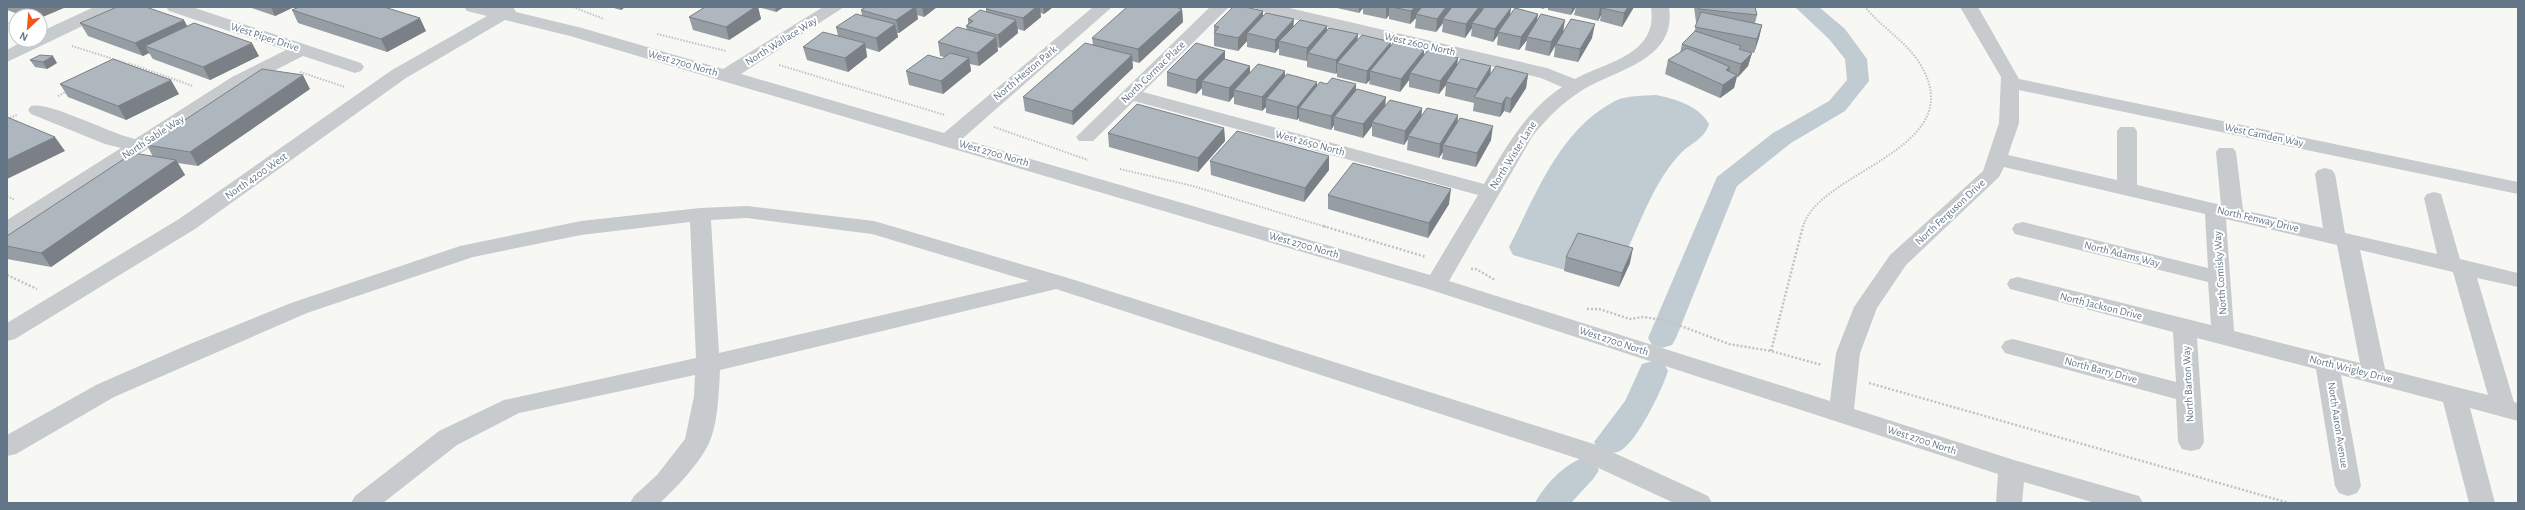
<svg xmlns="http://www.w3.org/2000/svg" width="2525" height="510" font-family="'Alegreya Sans',sans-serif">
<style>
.water{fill:#c1ccd2}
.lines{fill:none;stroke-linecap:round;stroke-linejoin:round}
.canal{fill:#c1ccd2;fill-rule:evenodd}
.path-far1{stroke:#c0c3c5;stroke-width:2;stroke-dasharray:1.5 1.5;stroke-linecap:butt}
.path{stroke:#c0c3c5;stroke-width:2.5;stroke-dasharray:2 2;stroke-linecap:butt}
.minor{fill:#c7cbce;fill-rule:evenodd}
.wall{fill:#969da3}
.shaded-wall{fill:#7a8085}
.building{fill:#afb7be;stroke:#7a8085}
.labels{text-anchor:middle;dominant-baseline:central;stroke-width:4;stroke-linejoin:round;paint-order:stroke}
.street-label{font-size:11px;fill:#637688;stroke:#fff}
</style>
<rect width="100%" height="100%" fill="#f7f7f4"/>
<path class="water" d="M1656 95C1676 99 1699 106 1709 124 1704 140 1690 143 1680 154 1655 181 1643 216 1628 248L1565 270 1513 255 1509 247C1536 195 1559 130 1615 101 1627 95 1643 96 1656 95Z"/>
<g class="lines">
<path class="canal" d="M1795 7H1819L1845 29 1867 59 1869 81 1845 111 1791 143 1737 186 1676 338 1672 345 1662 348 1652 345 1648 338 1717 177 1773 133 1829 101 1847 80 1845 59 1829 39Z
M1653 361 1664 364 1668 371C1662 390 1637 442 1620 451 1612 454 1607 452 1599 450L1594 442 1625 401 1642 364Z
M1583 458 1594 462 1599 470 1594 478 1571 503H1535C1544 486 1564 464 1583 458Z"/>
<path class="path-far1" d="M573 7 604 19
M7 23 16 26
M657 34 726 51
M72 46 126 63
M123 65 128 63 193 86
M779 65 945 115
M300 72 345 87
M58 96 68 91
M7 119 17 115
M994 127 1088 160
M1120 169 1193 186 1326 227
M7 196 15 200
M1803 227C1818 170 1973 150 1920 64 1906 41 1882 28 1865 7"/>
<path class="path" d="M1323 226 1426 257
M1471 269H1476L1495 280
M7 275 37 289
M1587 309H1599L1630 319 1643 317 1665 320 1729 344 1771 351 1822 365
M1771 351 1803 226
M1869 383 2289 503"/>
<path class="minor" d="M94 7H117L114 11 7 62V50L25 40H40V32Z
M166 7H192L361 63 364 67 361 71 355 73 303 56 246 85 15 235 7 237V220L121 148 105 144 31 114 28 110 31 106C49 101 111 134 135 139L232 77 286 50 169 11Z
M464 7H513L516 12 582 28 723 69 823 7H844L741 74 944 133 1093 7H1112L962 139 1430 275 1478 195 1134 101 1093 141H1079L1076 137 1210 7H1229L1143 92 1484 184C1506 147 1526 111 1562 87L1541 78 1263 12 1257 11 1254 7H1285L1547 68 1575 79C1608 61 1658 55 1651 7H1669C1677 61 1616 69 1581 91 1562 103 1546 119 1532 137L1449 281 1830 401 1836 353 1854 307 1890 255 1983 171 1999 123 2001 77 1960 7H1978L2019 79 2518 182V194L2019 90V123L2008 155 2117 180V131L2120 127H2134L2137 131V185L2221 205 2216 152 2219 148H2233L2236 152 2243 210 2323 228 2315 174 2318 170 2325 168 2332 170 2335 174 2345 233 2437 254 2424 198 2427 194 2434 192 2441 194 2460 259 2518 273V287L2477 278 2514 402 2518 403V421L2470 408 2495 503H2469L2443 402 2341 375 2361 486 2357 493 2348 496 2339 493 2335 486 2316 369 2197 338 2204 442 2200 449 2191 451 2182 449 2178 442 2176 399 2005 353 2001 347 2005 341 2013 339 2176 382 2173 332 2010 289 2007 284 2010 279 2018 277 2211 325 2208 282 2015 234 2012 229 2015 224 2023 222 2208 268 2205 214 2004 167 1999 177 1906 265 1877 308 1860 353 1854 409 2014 460 2139 496 2143 503H2095L2024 482 2022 503H1996L1998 474 1428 289 570 36 505 20 406 78 195 229 15 339 7 341V323L179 219 392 70 487 16 467 11ZM2226 219 2337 245 2360 363 2234 331ZM2360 250 2453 272 2488 395 2385 369Z
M747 206 874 221 1065 277 1597 445 1708 496 1712 503H1674L1579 459 1056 289 720 370C719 391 718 424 709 443 700 463 676 488 660 503H630L634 496 657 475 685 439 694 396 695 375 519 413 457 445 383 503H351L355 496 439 431 504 400 696 358 690 222 581 235 473 257 307 313 114 397 16 454 7 456V435L96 385 185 346 291 303 460 246 581 221 700 208ZM747 218 872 234 1029 281 719 353 711 220Z"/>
</g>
<path class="wall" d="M7 7H66L40 18V16H24L7 10Z
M249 7H294L275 16Z
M610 7H625L621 10Z
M705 7H784L776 12 758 7 761 19 729 40 693 30 689 17Z
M866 7H937L924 17 917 15 918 19 899 33H897L898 37 879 52 866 48 867 57 848 72 807 60 803 47 838 36 836 27 862 15 861 10Z
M988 7H1053L1044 14 1040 13 1041 17 1024 31 1018 29V33L1000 48 997 47 998 51 979 66 970 64 971 71 943 94 909 85 906 71 942 59 944 57 940 56 938 42 967 30 966 26 968 24V19L986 12V9Z
M1337 7H1483V10L1511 8 1510 16 1538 14 1536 22 1563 31 1592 38 1578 62 1554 57 1555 46 1549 56 1525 50 1527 40 1519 50 1497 45 1498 35 1493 42 1471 36 1472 28 1465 38 1442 32 1443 23 1436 32 1415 28 1416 18 1410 24 1389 19V15L1386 19 1363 14V8L1359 13 1337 8Z
M1536 7H1545L1544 9Z
M1548 7H1576L1571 15 1548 10Z
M1576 7H1634L1622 27 1600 21 1601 15 1598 21 1574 15Z
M1694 7H1755L1757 15 1755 23 1762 25 1759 38 1754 53 1745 51 1752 53 1748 66 1738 77H1737L1734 88 1720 98 1665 74 1668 60 1680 53 1682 44 1694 33 1697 23 1696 22Z
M1182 9 1183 22 1139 63 1132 61 1133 68 1073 125 1025 111 1023 97 1093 44 1092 38Z
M292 10 426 31 387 52 298 23Z
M1263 17 1294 26H1327V31L1357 40 1391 42V46L1424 50V56L1458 58 1457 66 1490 75 1528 74 1526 88 1510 113 1504 111 1500 117 1473 111 1474 103 1445 96 1446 85 1439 94 1409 87V80L1400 92 1369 84 1370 80 1366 84 1337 77V72L1336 74 1307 67V60L1306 61 1279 55V48L1275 53 1247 47V41L1238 51 1214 46V26Z
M80 23 188 26 259 56 210 80 153 59 149 53 143 56 88 36Z
M1225 59 1250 66V73L1285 77 1317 86 1356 90 1385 106 1422 108 1421 117 1457 122 1491 140 1476 167 1442 159 1443 152 1439 158 1407 150 1408 139 1404 145 1372 136V126L1363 138 1334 130V125L1331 130 1299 121V118L1297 120 1266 113V107L1262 111 1234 104V96L1229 102 1202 95V88L1196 94 1167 86V72Z
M30 60 57 63 47 69 35 67Z
M60 84 179 94 126 120 68 97Z
M310 89 198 166 178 163 185 175 51 267 7 259V236L153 157 147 145Z
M1224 128 1225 141 1198 172 1109 147 1108 133Z
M1210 161 1329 170 1304 202 1211 175Z
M1328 195 1449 204 1428 238 1328 209Z
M1566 257 1630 263 1619 287 1564 271Z"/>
<path class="shaded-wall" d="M27 7H66L40 18V16H33Z
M271 7H294L275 16Z
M620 7H625L621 10Z
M755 7H758L761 19 729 40 726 27Z
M775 7H784L776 12Z
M915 7H916L918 19 899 33 896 20Z
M922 7H937L924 17Z
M1036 7H1040L1041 17 1024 31 1023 18Z
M1043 7H1053L1044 14Z
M1359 7H1363V8L1359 13Z
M1386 7H1389V15L1386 19Z
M1415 7H1425L1416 14V18L1410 24 1411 11Z
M1446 7H1453L1443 19V23L1436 32 1437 19Z
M1479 7H1483L1482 14 1472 23V28L1465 38 1466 24Z
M1572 7H1576L1571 15Z
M1600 7H1606L1602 8 1601 15 1598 21Z
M1628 7H1634L1622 27 1624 13Z
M1511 8 1509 20 1498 32V35L1493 42 1495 29Z
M1182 9 1183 22 1139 63 1138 49Z
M1263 11V24L1247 33V41L1238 51V38Z
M1538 14 1536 27 1527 37V40L1519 50 1521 37Z
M420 18 426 31 387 52 381 39Z
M1294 19 1293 33 1279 41V48L1275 53V40Z
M184 20 191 33 145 46 149 53 143 56 135 43Z
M1016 20 1018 33 1000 48 998 35Z
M1565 20 1563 33 1556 44 1555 46 1549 56 1551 42Z
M895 24 898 37 879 52 876 38Z
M1595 24 1592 38 1578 62 1580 49Z
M1762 25 1759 38 1754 53 1757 39Z
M1327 26 1326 40 1308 53 1307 60 1306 61 1307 48Z
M1358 34 1357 48 1337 63V72L1336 74V60Z
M996 37 998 51 979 66 977 53Z
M1391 42 1390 55 1370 71V80L1366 84 1367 71Z
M252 43 259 56 210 80 203 67Z
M865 43 867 57 848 72 845 58Z
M1424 50 1423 63 1410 73 1409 80 1400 92 1401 79Z
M1225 51V64L1202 81V88L1196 94V80Z
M1752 53 1748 66 1738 77 1741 64Z
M1132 55 1133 68 1073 125 1072 111Z
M53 56 57 63 47 69 43 62Z
M969 58 971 71 943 94 941 81Z
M1458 58 1456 71 1446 82V85L1439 94 1440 81Z
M1250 66V79L1234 90V96L1229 102V88Z
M1491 66 1490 80 1476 97 1477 89Z
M1730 67 1727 80 1726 70Z
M1285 71V85L1266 99V107L1262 111V97Z
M1528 74 1526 88 1510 113 1511 99Z
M303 75 310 89 198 166 190 152Z
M1737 75 1734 88 1720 98 1723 85Z
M171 80 179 94 126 120 118 106Z
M1317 82V95L1299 108V118L1297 120V107Z
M1356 84V97L1334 117V125L1331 130V116Z
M1386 97 1385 110 1372 122V126L1363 138V124Z
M1506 97 1504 111 1500 117 1502 104Z
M1422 108 1421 122 1408 136V139L1404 145 1405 131Z
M1458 115 1457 129 1443 145V152L1439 158 1440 144Z
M1493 126 1491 140 1476 167 1477 153Z
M1224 128 1225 141 1198 172V158Z
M55 137 65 151 7 179V160Z
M1329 156V170L1304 202 1305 188Z
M176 160 185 175 51 267 41 253Z
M1451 189 1449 204 1428 238 1429 223Z
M1633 248 1630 263 1619 287 1622 273Z"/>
<path class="building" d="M117 7H146L184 20 135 43 80 23Z
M299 7H384L420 18 381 39 292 10Z
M705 7H755L726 27 689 17Z
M866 7H915L896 20 861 10Z
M988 7H1036L1023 18 986 9Z
M1127 7H1175L1182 9 1138 49 1092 38Z
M1233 7H1245L1263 11 1238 38 1214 33 1219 27 1214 26Z
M1392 7H1415L1411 11Z
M1422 7H1446L1437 19 1416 14Z
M1452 7H1479L1466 24 1443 19Z
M1485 7H1509L1511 8 1495 29 1472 23Z
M1603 7H1628L1624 13 1602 8Z
M1698 7H1755L1757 15 1699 9Z
M1515 8 1538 14 1521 37 1498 32Z
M980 10 1016 20 998 35 966 26 973 21 968 19Z
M1701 12 1762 25 1757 39 1695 27Z
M1266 13 1294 19 1275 40 1247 33Z
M856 14 895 24 876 38 836 27Z
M1541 14 1565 20 1551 42 1527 37Z
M1571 19 1595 24 1580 49 1556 44Z
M1300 20 1327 26 1307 48 1279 41Z
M194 23 252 43 203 67 145 46Z
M957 27 996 37 977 53 938 42Z
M1329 28 1358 34 1336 60 1308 53Z
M1695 31 1741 46 1739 49 1752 53 1741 64 1682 44Z
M823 32 865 43 845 58 803 47Z
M1362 35 1391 42 1367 71 1337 63Z
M1394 42 1424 50 1401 79 1370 71Z
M1085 43 1132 55 1072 111 1023 97Z
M1196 43 1225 51 1196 80 1167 72Z
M1687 48 1730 67 1726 70 1737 75 1723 85 1668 60Z
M1428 50 1458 58 1440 81 1410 73Z
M950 53 969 58 941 81 906 71 928 55 942 59Z
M40 55 53 56 43 62 30 60Z
M113 59 171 80 118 106 60 84Z
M1224 59 1250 66 1229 88 1202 81Z
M1461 59 1491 66 1477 89 1446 82Z
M1258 64 1285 71 1262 97 1234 90Z
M1496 66 1528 74 1511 99 1506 97 1502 104 1474 97Z
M262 69 303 75 190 152 147 145Z
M1287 74 1317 82 1297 107 1266 99Z
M1332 78 1356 84 1331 116 1299 108 1320 82 1327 84Z
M1357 89 1386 97 1363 124 1334 117Z
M1390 100 1422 108 1405 131 1372 122Z
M1137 104 1224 128 1198 158 1108 133Z
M1427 108 1458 115 1440 144 1408 136Z
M7 117 55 137 7 160Z
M1460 118 1493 126 1477 153 1443 145Z
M1237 131 1329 156 1305 188 1210 161Z
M133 153 176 160 41 253 7 246V236Z
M1353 163 1451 189 1429 223 1328 195Z
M1578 233 1633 248 1622 273 1566 257Z"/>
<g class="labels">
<g class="street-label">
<text transform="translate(265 37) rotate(18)">West Piper Drive</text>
<text transform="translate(781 41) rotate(-32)">North Wallace Way</text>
<text transform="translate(1420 44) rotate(13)">West 2600 North</text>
<text transform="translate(683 63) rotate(16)">West 2700 North</text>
<text transform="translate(1153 72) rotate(-44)">North Cormac Place</text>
<text transform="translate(1025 73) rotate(-40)">North Heston Park</text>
<text transform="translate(2264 135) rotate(12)">West Camden Way</text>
<text transform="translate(153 137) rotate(-33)">North Sable Way</text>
<text transform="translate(1310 143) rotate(15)">West 2650 North</text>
<text transform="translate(994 153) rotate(16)">West 2700 North</text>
<text transform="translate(1513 155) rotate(-58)">North Wister Lane</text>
<text transform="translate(256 176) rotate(-35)">North 4200 West</text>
<text transform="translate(1950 212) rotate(-43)">North Ferguson Drive</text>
<text transform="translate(2258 219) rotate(13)">North Fenway Drive</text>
<text transform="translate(1304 245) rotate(16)">West 2700 North</text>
<text transform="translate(2122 254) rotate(14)">North Adams Way</text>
<text transform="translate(2220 273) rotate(-94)">North Comisky Way</text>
<text transform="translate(2101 306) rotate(14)">North Jackson Drive</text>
<text transform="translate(1614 341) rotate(18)">West 2700 North</text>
<text transform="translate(2351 369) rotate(14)">North Wrigley Drive</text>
<text transform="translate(2101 370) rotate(15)">North Barry Drive</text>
<text transform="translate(2188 384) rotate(-93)">North Barton Way</text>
<text transform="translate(2338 425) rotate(81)">North Aaron Avenue</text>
<text transform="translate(1922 440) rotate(18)">West 2700 North</text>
</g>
</g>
<rect width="2525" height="510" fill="none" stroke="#637688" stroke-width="16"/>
<g transform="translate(28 28) rotate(206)"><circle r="19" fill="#ffffff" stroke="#c1c8cf"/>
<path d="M0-3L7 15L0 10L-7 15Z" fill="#f35618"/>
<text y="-6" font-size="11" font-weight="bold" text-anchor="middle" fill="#637688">N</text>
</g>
</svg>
